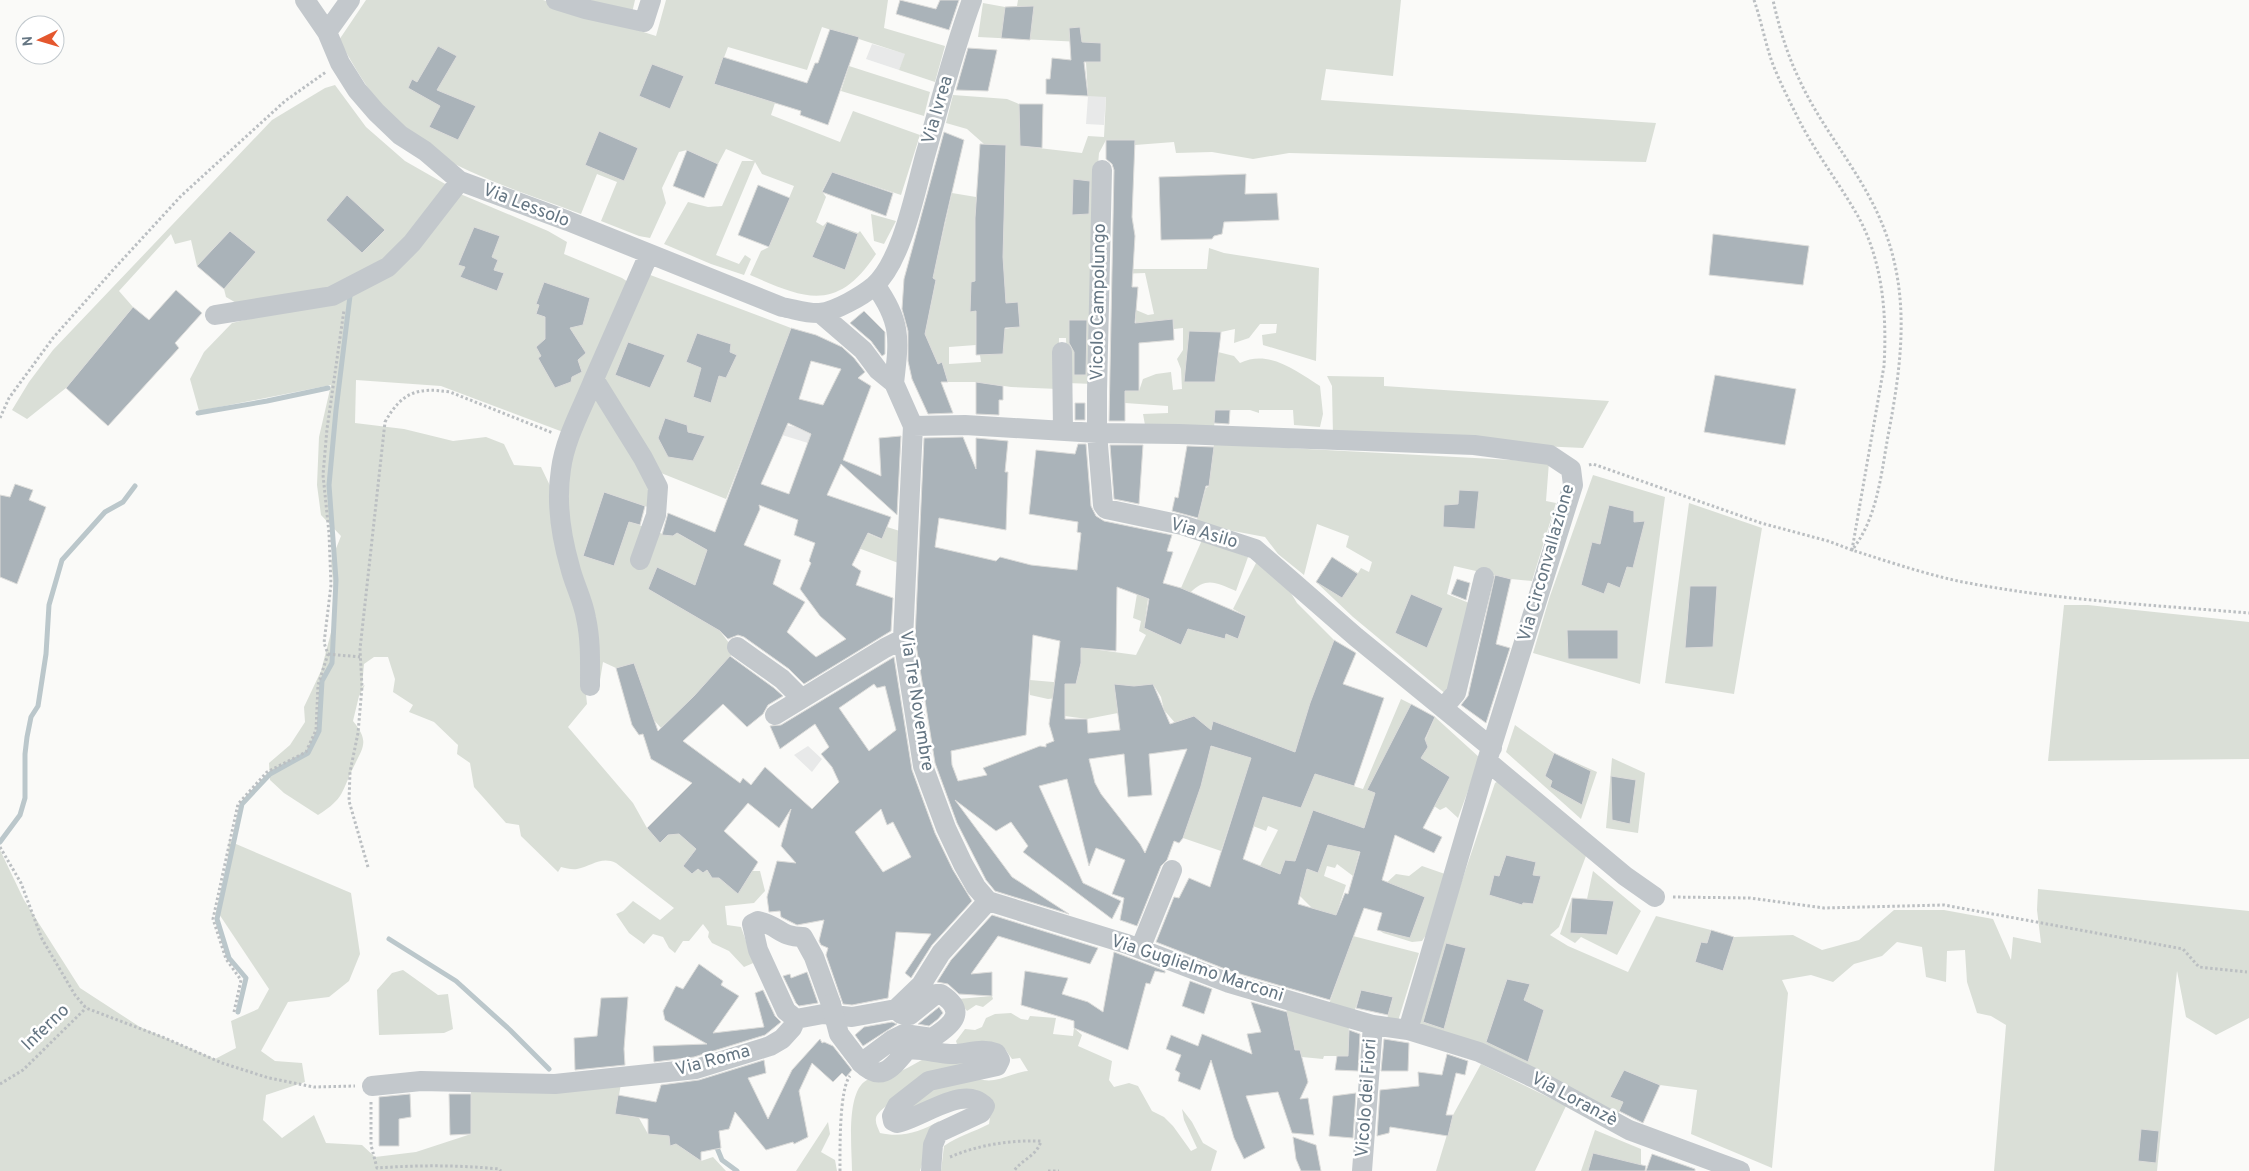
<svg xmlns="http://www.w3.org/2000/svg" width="2249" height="1171" font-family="Overpass,sans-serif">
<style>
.built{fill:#e8e9e9}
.green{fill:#dadfd7;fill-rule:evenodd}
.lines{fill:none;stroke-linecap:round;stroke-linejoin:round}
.stream{stroke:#bbc7cb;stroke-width:5}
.building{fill:#aab3b9;stroke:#dcdcda;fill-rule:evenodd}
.path{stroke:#bbbfc2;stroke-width:3;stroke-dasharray:2.5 2.5;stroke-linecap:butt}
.minor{stroke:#c3c8cc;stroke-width:20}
.minor-bridge{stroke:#c3c8cc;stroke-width:20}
.labels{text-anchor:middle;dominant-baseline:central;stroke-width:5;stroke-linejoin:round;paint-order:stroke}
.street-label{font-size:18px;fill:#657683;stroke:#fff}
</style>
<rect width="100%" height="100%" fill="#fafaf8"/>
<path class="built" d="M872 44 906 54 899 70 866 59Z
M1088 96H1106L1104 125 1086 124Z
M785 425 796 427 812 435 808 443 782 435Z
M808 746 822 759 812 772 794 755Z"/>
<path class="green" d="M366 0H543L656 36 666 0H888L884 28 945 46 935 82 899 70 905 54 822 27 807 70 728 47 714 84 775 103 771 115 840 142 853 111 920 135 901 195 832 172 822 191 826 197 816 222 823 226 827 222 858 233 860 231 876 254C837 313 805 299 750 275L761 251 769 247 794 186 762 174 755 162 716 255 739 264 745 255 751 259 744 275 711 264 664 244 688 202 708 207 722 206 742 161H754L726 149 718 164 687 150 679 152 662 188 666 203 650 238 639 236 601 221 617 182 597 174 581 214C523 192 437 167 395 122 372 98 355 68 339 40Z
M589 0H635L632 13Z
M1018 0H1401L1393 76 1326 69 1321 100 1656 123 1646 162 1289 153 1253 159 1212 152 1176 153 1174 142 1135 145 1134 140H1106L1099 153 1097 177 1094 384 1067 383 1066 338H1059L1058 389 1011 387 976 382H948L942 362 938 364 925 334 936 281 933 277 952 193 976 197 975 281 971 282 970 311H1002L1005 329 1020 326 1018 302 1006 303 1003 257 1006 145 984 144 967 129 946 123 953 95 1007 99 1019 104 1021 146 1082 153 1088 136 1104 137 1106 97 1088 96 1086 62H1101V43L978 37 983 3 1005 7 1017 6ZM976 328 981 362 949 364V347L976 345Z
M849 66 930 92 924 116 841 91Z
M335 85 366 127 405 161 447 185 401 246 369 270 339 285 238 304 226 297 224 289 256 252 230 231 197 266 191 240 175 244 171 234 119 291 133 307 66 388 27 419 12 410 29 382 53 350 272 120 325 88Z
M458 193 548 231 567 242 564 254 622 278 631 284 563 432 441 386 356 380 355 423 404 429 453 441 486 437 504 444 514 465 541 467 554 494 576 597 587 704 568 727 633 803 647 828 660 842 668 835 679 834 696 849 684 866 692 874 698 869 703 873 707 870 712 878H719L738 893 752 871H760L765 891 754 903 725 906 727 925 741 927 746 941 758 961 744 967 729 951 712 943 708 937 709 932 703 924 689 941H683L675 953 669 948 663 937 653 934 644 944 629 933 616 914 623 911 633 901 660 920 674 908 616 863C601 856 592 866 577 869 572 870 566 868 561 867L558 872 521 836 519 825 506 823 474 787 470 763 457 754 458 745 434 722 409 712 413 705 393 692 395 679 388 657H374L364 664 362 687 365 685 359 696 353 721C369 741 364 746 354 766 341 792 345 798 318 815L284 793 270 780 269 763 290 745 305 722 304 707 321 671 336 613 331 561 341 536 321 515 317 485 319 437 331 385 199 411 190 379 204 352 232 323 344 296Z
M871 214 896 221 884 244 874 241Z
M1209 248 1224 253 1319 268 1316 361 1263 345 1262 335 1276 333 1277 324H1260L1249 338 1234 343 1235 329 1221 332 1218 352 1234 356 1240 363C1269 349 1296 371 1320 386L1323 414 1320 427 1294 425 1293 410H1259V413L1250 410H1215L1214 430 1145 425 1143 414 1168 413V406L1125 403V391H1139L1143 379 1156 374 1171 372 1173 390 1182 389 1181 369 1177 359 1183 350V328L1174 329 1173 320 1136 330V310L1148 315 1154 314 1145 273 1119 274V269H1207Z
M645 273 791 328 778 367 726 499 656 471 604 387 606 367Z
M1327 376 1384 377V386L1609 401 1583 448 1333 436 1332 386Z
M596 390 648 472 651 508 604 492 583 556 614 566 629 522C645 526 657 534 673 536L680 531V535L707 550 695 585 657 567 648 589 720 631 735 651 694 696 661 728 653 719 634 663 616 668 603 662 599 686 569 539V457Z
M1214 444 1549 462 1546 501 1556 503 1532 581 1511 579 1454 566 1447 594 1474 605 1447 695 1353 617 1316 582 1332 557 1358 573 1361 568 1369 572 1372 562 1346 547 1349 536 1317 524 1304 575 1278 554 1265 537 1196 524 1206 488 1209 486Z
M1593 475 1665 497 1640 684 1533 653 1550 596Z
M1689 503 1762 528 1734 694 1665 683Z
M887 527 903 532 901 564 845 543 862 531 881 539Z
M1202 540 1248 557 1236 591C1216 583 1207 576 1190 593L1181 588Z
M1258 559 1283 580 1297 603 1334 640 1295 752 1213 722 1206 745 1296 770 1247 771 1221 851 1183 838 1198 789 1194 717 1179 721 1176 724 1164 710 1161 697 1153 684 1134 686 1114 684 1118 713 1087 719 1065 716V697L1048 699 1030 695V680L1076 684 1081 663 1080 639 1091 638 1092 649 1136 655 1146 635 1139 631 1141 621 1133 618 1137 594 1148 599 1144 628 1181 645 1191 621 1198 623V632L1225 639 1226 634 1238 639 1246 616 1233 609Z
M2064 605H2088L2249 622V759L2048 761Z
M1401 699 1411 704 1385 756 1353 876 1337 864 1335 868 1327 866 1324 876 1346 885 1334 922 1313 909 1300 896 1307 869 1318 873 1328 845 1345 848 1355 825 1313 810 1295 861 1285 860 1280 874 1260 866 1278 830 1268 826 1266 831 1253 826 1264 795 1301 808 1319 763 1334 780 1363 789Z
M1435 717 1480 758 1458 818 1446 807 1440 810 1434 806 1412 771Z
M1515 725 1554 753 1597 772 1581 819 1506 752Z
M1612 758 1645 773 1638 833 1606 828Z
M1500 780 1589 848 1559 927 1550 935 1568 946 1628 972 1656 916 1711 930 1707 943 1701 942 1695 961 1723 971 1734 937 1793 935 1822 950 1859 940 1894 910H1944L1993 919 2011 960 2013 937 2041 943 2037 910 2038 889 2249 911V1018L2216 1035 2186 1017 2177 971 2157 1171H1994L2006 1025 1991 1016 1977 1013 1967 982 1965 950 1947 951 1946 982 1926 977 1922 947 1897 942 1882 956 1854 964 1833 982 1811 975 1782 980 1788 993 1772 1168 1691 1134 1697 1090 1660 1085 1624 1070 1610 1097 1623 1102 1618 1114 1417 1027 1453 907 1495 783Z
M229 841 351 893 360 954 349 981 329 997 288 1002 261 1051 275 1061 302 1063 305 1082 266 1095 263 1120 282 1138 314 1115 326 1143 362 1145 375 1157 416 1152 471 1134V1087L621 1083 616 1114 639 1118 648 1134 669 1136 670 1146 681 1142 682 1148 701 1161 713 1157 726 1171H0V850L24 900 80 988 140 1027 215 1059 236 1048 231 1021 258 1009 269 989 219 914 227 872Z
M1422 866 1445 874 1428 932 1422 941 1412 942 1383 933 1380 930 1393 890 1382 887 1396 874 1409 876Z
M1593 871 1641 911 1617 955 1581 937 1575 943 1560 934 1572 898 1570 933 1607 935 1614 901 1587 899Z
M1353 936 1419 953 1398 1021 1387 1019 1393 997 1361 990 1354 1013 1328 1007Z
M403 970 438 995 448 994 453 1029 444 1033 379 1035 377 990 392 973Z
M992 996 993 999 983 1007 976 1005 967 1011 958 999Z
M1285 1003 1349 1023 1348 1056H1324L1323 1059 1302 1057 1300 1050H1295Z
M1011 1013 1021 1019 1028 1020 1030 1016 1056 1018 1053 1034 1073 1036 1074 1028 1082 1035 1078 1046 1112 1061 1109 1080 1114 1087 1129 1083 1138 1086 1152 1111 1164 1117 1173 1126 1191 1151 1197 1148 1184 1120 1182 1109 1192 1122 1203 1143 1217 1151 1211 1171H941L944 1146C958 1136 974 1132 989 1124L992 1105 901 1114C921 1099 938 1081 963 1078 974 1077 984 1082 994 1080 1006 1078 1016 1072 1028 1071L1020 1058 1012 1059 1005 1049 959 1050 956 1041 965 1029 975 1030 982 1027 986 1018 995 1014Z
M928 1057 981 1058C962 1066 881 1100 876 1118 875 1123 878 1128 880 1133 902 1138 920 1132 939 1121L926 1151 920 1171H852C852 1149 846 1097 864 1082 873 1074 890 1075 901 1071 910 1067 919 1061 928 1057Z
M1481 1064 1566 1106 1535 1171H1436L1453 1115Z
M828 1122 830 1134 821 1152 835 1160 837 1171H796Z
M1595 1130 1641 1149V1171H1581Z"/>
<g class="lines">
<path class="stream" d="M198 413 267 401 328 388
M0 842 20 815 25 798V754L27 737 31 717 38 706 46 654 49 605 62 560 105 512 123 502 135 486
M389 939 456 981 510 1030 549 1069
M238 1012 246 978 229 958 217 919 242 804 270 774 308 753 319 731 322 681 332 663 336 580 329 485 336 410 350 296
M715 1143 722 1160 737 1171"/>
</g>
<path class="building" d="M900 0 936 9 940 0H959L949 30 896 14Z
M1034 6 1030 40 1001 38 1005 7Z
M1080 27 1082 42 1101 43V62H1084L1088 96 1046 94V79H1050L1052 58 1071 60 1069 28Z
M830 29 859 37 828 125 800 115 801 111 714 84 723 57 807 83 815 63H818Z
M438 46 457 56 437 90 476 106 458 140 429 127 440 106 408 88 412 79 417 82Z
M968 48 997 50 988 91 956 90Z
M652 64 684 76 670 109 639 96Z
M1019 104H1043L1042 148 1020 146Z
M599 131 638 148 624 181 585 165Z
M944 132 964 140 945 222 933 278 936 280 925 334 938 364 942 362 948 382H941L953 413 928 414 912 379 908 361V331L902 309 904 279Z
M1106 140H1135L1132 217 1135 236 1132 287H1138L1135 323 1173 319 1174 340 1139 343V391H1125V421H1109L1114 170 1112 164 1106 159Z
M980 144 1006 145 1003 257 1006 303 1018 302 1020 327 1005 328 1003 354 976 355V311L970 312 971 282 975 281V218Z
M687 150 718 164 704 198 673 186Z
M832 172 893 193 886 216 822 192Z
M1246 174 1245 194 1277 193 1279 220 1224 222 1222 234 1214 236 1212 239 1161 240 1159 177Z
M1073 179 1090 181 1089 214 1072 215Z
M758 185 790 198 769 247 738 235Z
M347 195 385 230 362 253 326 220Z
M827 222 858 234 845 270 812 257Z
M474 227 500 236 492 257 498 260 494 270 504 273 497 291 460 277 465 267 458 265Z
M230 231 256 252 224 289 197 266Z
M1713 234 1809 246 1803 285 1709 275Z
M544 282 590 298 583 325 570 328 586 353 578 360 582 372 572 377 571 382 555 388 538 358 541 356 536 347 545 339V317L536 314 539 305 536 304Z
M176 290 202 313 175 343 179 348 108 426 66 388 133 307 149 320Z
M864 311 885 332V354L882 356 871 341 850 323Z
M1069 320H1087L1086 375H1074V352L1069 343Z
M791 328 816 335 842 347 854 358 865 372 858 378 871 386 843 460 881 476 879 438 901 436 897 515 841 464 827 495 891 517 882 539 868 533 852 565 861 571 856 585 893 598 891 631 804 684 789 669 744 637 738 635 728 639 720 631 648 589 657 567 695 585 707 550 677 533 673 536 662 535 668 513 715 532ZM811 361 841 369 823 405 799 399ZM788 423 811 434 789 494 761 484ZM759 505 798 520 794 535 815 543 809 561 811 563 800 589 820 616 846 639 816 657 787 632 805 602 773 584 781 560 744 545 760 509Z
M1189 331 1221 332 1215 382H1184Z
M697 333 731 344 730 352 737 355 726 378 719 376 711 403 693 397 701 368 686 362Z
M628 342 665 355 650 388 615 375Z
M1715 375 1796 389 1785 445 1704 432Z
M976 382 1003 386V400H999V415L976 414Z
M1075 403H1085V420H1075Z
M1215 410H1230L1229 424 1214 423Z
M665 418 687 425 688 432 705 436 693 461 668 457 658 438Z
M963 437 976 469V438L1008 441 1005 472H1008L1006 530 939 518 935 547 996 561 1000 557 1031 565 1077 570 1081 533 1077 532 1078 522 1029 514 1036 450 1075 454 1078 444H1086L1091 506 1096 516 1104 521 1172 535 1167 551 1173 552 1163 583 1181 588 1246 616 1238 639 1226 634 1225 639 1188 629 1181 645 1144 628 1149 599 1117 587 1116 651 1081 648V663L1076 684H1065V719H1087L1088 733 1120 730 1114 684 1134 686 1153 684 1170 724 1194 716 1211 730 1213 721 1295 752 1310 703 1334 640 1356 653 1343 684 1384 698 1354 786 1315 774 1301 808 1263 797 1243 859 1280 874 1285 860 1295 861 1313 810 1364 828 1375 793 1367 790 1411 704 1435 717 1425 739 1428 747 1421 758 1450 777 1423 828 1442 837 1434 853 1395 835 1382 880 1425 897 1410 938 1377 930 1382 913 1364 908 1330 1000 1233 972 1156 942 1174 897 1179 898 1189 878 1210 887 1251 758 1211 746 1201 786 1183 838 1179 843 1174 841 1167 860 1161 866 1137 926 1120 920 1124 898 1112 894 1125 860 1096 848 1089 866 1067 779 1039 786 1083 883 1121 901 1112 919 1023 852 1028 846 1011 822 996 831 955 800 1012 877 1069 914 995 891 986 880 957 823 935 763 915 638 924 438ZM1033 635 1060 641 1049 724 1054 741 1046 744V747L1040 746 983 768 987 775 958 781 952 765 951 751 1026 735ZM1187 749 1163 809 1145 853 1140 844 1101 794 1095 783 1089 759 1124 754 1128 797 1152 795 1149 754ZM1328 845 1360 852 1348 894 1345 893 1336 915 1298 904 1307 869 1318 873Z
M1110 445H1143L1139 504 1114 499Z
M1187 446 1214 447 1209 486H1206L1198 518 1172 511 1175 497 1178 498Z
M15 484 33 490 29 500 46 507 17 584 0 577V495L10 497Z
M1459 490 1479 491 1475 529 1443 527 1444 505 1458 504Z
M604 492 645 506 640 525 629 522 614 566 583 556Z
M1609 505 1634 511V522L1645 521 1633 568 1627 567 1620 588 1608 583 1604 594 1581 585 1592 542 1600 544Z
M1332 557 1358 574 1342 598 1316 582Z
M1495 575 1511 579 1496 644 1510 648 1486 723 1461 705 1468 696Z
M1457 579 1470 583 1466 600 1451 594Z
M1690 586H1717L1713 647 1685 648Z
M1411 594 1443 608 1427 648 1395 633Z
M1567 630H1618V659H1568Z
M730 656 774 688 783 696 768 705 763 714 747 727 723 704 683 741 740 783 743 778 751 785 765 767 812 809 839 782 832 767 821 754 829 747 815 724 780 749 770 726 781 725 894 657 912 770 935 833 953 870 972 901 932 945 911 978 905 973 931 934 896 932 888 998 852 1005 843 1004 826 955 828 948 821 945 819 941 824 920 797 925 781 917 780 911 769 912 767 897 777 861 796 863 781 846 791 809 779 828 748 803 724 831 758 862 738 894 719 878H712L707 870 703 873 698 869 692 874 683 866 696 849 679 834 668 835 660 843 647 828 692 783 651 759 643 734 639 735 632 725 616 668 634 663 658 731 694 696ZM874 684 877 688 885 686 896 730 869 751 839 708ZM881 809 887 825 893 822 911 857 883 872 855 832Z
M1554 753 1591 771 1582 805 1550 787 1552 781 1545 776Z
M1611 776 1636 780 1630 824 1612 820Z
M1506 855 1536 862 1533 875 1541 876 1533 904 1523 903 1522 905 1489 895 1494 875 1499 876Z
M1572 898 1614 901 1607 935 1570 933Z
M992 915 1098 948 1090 964 998 936 971 974 992 972V996L959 994 948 984 937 982 951 960Z
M1711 930 1734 937 1723 971 1695 962 1701 942 1707 943Z
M1446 943 1466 948 1444 1029 1423 1022Z
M1114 952 1165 971V973L1155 971 1150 984 1146 983 1128 1050 1074 1028V1021L1021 1005 1025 971 1068 978 1062 994 1088 1002 1103 1012Z
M699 964 723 981 721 985 739 996 713 1033 764 1027 755 993 763 990 775 1016 781 1022 765 1035 694 1057 654 1062 653 1046 707 1044 665 1020 663 1011 676 986 683 989Z
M807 972 818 1003 799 1006 796 1003 783 976 790 974 791 978Z
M1507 979 1530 984 1524 1000 1544 1010 1528 1062 1486 1042Z
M1190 981 1212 989 1204 1014 1182 1006Z
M1361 990 1393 997 1388 1015 1356 1008Z
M628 997 624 1049 625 1065 575 1070 574 1038 597 1036 601 998Z
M1251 1002 1287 1012 1295 1050H1300L1308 1082 1300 1099 1308 1098 1314 1135 1292 1133 1278 1092 1246 1096 1265 1148 1244 1159 1234 1138 1211 1060 1200 1090 1178 1081 1180 1073 1175 1070 1181 1055 1166 1049 1171 1035 1198 1046 1202 1034 1252 1054 1247 1034 1261 1032Z
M939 1007 943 1013 938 1019 929 1026 918 1024Z
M892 1022 897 1024 863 1046 855 1035 864 1027Z
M1349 1030 1360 1034 1358 1071 1335 1070 1337 1056H1348Z
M820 1039 822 1043 824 1042 833 1046 852 1070 846 1077 842 1073 833 1082 812 1063 799 1091 808 1137 794 1144 793 1142 766 1150 735 1112 729 1129 719 1131 721 1148 701 1152V1161L676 1144 670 1146 669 1136 648 1134V1119L615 1114 618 1095 656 1102 661 1085 699 1080 764 1060 766 1073 748 1078 768 1119 792 1070Z
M1384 1039 1409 1043 1408 1071H1381Z
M1447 1054 1468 1061 1465 1075 1456 1073 1446 1115H1453L1448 1136 1390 1127 1389 1133 1377 1136 1380 1090 1419 1086 1418 1072 1442 1075Z
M1624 1070 1660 1085 1643 1123 1619 1111 1623 1102 1610 1097Z
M1356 1093 1353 1138 1329 1136 1333 1096Z
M410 1094 411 1117 399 1119V1146H379V1097Z
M449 1094H471V1134L450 1135Z
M2141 1129 2159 1131 2156 1163 2138 1161Z
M1293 1137 1316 1145 1321 1171H1301L1296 1159Z
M1593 1153 1646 1166 1645 1171H1588Z
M1652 1154 1695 1169V1171H1646Z"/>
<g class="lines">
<path class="path" d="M1754 0C1761 20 1765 42 1772 62 1780 83 1791 104 1801 124 1818 156 1841 186 1859 218 1883 263 1887 316 1884 366L1852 550C1886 561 1922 573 1958 581 2053 600 2152 605 2249 613
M0 418 9 398 53 338 113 270 181 196 285 101 326 72
M1589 465 1593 464 1761 523 1828 541 1852 550C1877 519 1881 475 1888 436 1903 357 1912 285 1876 210 1854 164 1820 125 1799 79 1787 54 1779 27 1773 0
M328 654 360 657
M0 847 21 883 42 939 75 995 86 1008 165 1038 222 1063 269 1078 314 1087 355 1086
M368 867 349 801 350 772 358 733 362 687 360 649 385 422C402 392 417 387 450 392L553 433
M1673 897 1750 898 1824 908 1944 905 2183 949 2199 967 2247 972
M234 1012 241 980 226 959 213 919 238 804 267 772 306 752 316 730 318 685 328 654 324 643 331 585 329 533 323 475 327 429 344 310
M0 1084 23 1070 86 1008
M371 1102V1145L377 1168C418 1165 458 1165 499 1169L501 1171
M950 1157C978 1145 1010 1140 1041 1141 1037 1156 1021 1160 1014 1171
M840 1171C840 1151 839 1089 850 1076
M1048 1171H1059"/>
<path class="minor" d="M305 0 327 32 340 63 357 90 376 112 400 135 425 151 460 181 568 221 782 307C794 309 808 314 820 313 836 311 862 296 874 286 902 261 915 192 925 156 940 104 953 51 972 0
M556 0 585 9 644 22 651 0
M327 32 350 0
M1102 170 1097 392V433L1103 505 1106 509 1182 525 1255 549 1356 637 1492 748
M875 285C902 322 899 340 894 383
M820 313 863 350 878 370 894 383 913 426 903 639 923 766 946 828 963 864 976 887 988 901
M215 315 332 296 388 267 412 243 460 181
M1062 352 1063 430
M913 426 965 425 1097 433 1179 434 1474 445 1550 455 1571 469 1573 485 1487 761 1408 1030
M640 560 656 515 658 487 643 458 594 379 649 254
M737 647 782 679 801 698
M590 686C590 663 591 641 586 618 583 600 574 584 570 567 561 536 556 501 561 469 565 438 583 407 594 379
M1444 707 1456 693 1484 577
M775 715 885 648 903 639
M1487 761 1625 876 1655 897
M988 901 1127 944 1229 983 1373 1025 1408 1030 1479 1052 1536 1079 1629 1130 1740 1171
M1140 949 1172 870
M896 1009 901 1014 910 1015 936 994H941C967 1011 954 1024 932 1038L904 1034 892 1040 861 1063C882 1084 893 1066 907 1050 921 1048 935 1053 950 1054 966 1055 980 1047 996 1053L1000 1060 997 1066 929 1081 897 1106 892 1116 893 1121 897 1123C917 1119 955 1092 975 1100 979 1101 982 1104 985 1106L981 1113 938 1133 933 1145 931 1171
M796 1019 823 1014 852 1017 896 1009 921 985 941 953 988 901
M796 1019 786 1011 758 950 752 924 758 921C779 925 779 937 803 937L814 957 831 1004
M372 1086 421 1081 555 1084 696 1069 770 1046 782 1039 792 1028 796 1019
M1362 1171 1373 1025"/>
<path class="minor-bridge" d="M831 1004 839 1034 861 1063"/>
</g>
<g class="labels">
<g class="street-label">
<text transform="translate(938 110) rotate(-74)">Via Ivrea</text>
<text transform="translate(526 206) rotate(21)">Via Lessolo</text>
<text transform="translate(1099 302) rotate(-89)">Vicolo Campolungo</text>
<text transform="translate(1204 534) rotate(16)">Via Asilo</text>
<text transform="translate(1547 563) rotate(-74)">Via Circonvallazione</text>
<text transform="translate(916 701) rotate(81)">Via Tre Novembre</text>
<text transform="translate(1197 969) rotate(18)">Via Guglielmo Marconi</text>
<text transform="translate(46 1028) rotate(-44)">Inferno</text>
<text transform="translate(713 1061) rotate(-15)">Via Roma</text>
<text transform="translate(1367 1098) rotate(-86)">Vicolo dei Fiori</text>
<text transform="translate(1574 1100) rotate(28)">Via Loranzè</text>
</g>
</g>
<g transform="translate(40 40) rotate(265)"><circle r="24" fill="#ffffff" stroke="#c1c8cd"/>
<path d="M0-4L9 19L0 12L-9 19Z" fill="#e4572e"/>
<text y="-8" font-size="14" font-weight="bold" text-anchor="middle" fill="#657683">N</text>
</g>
</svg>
